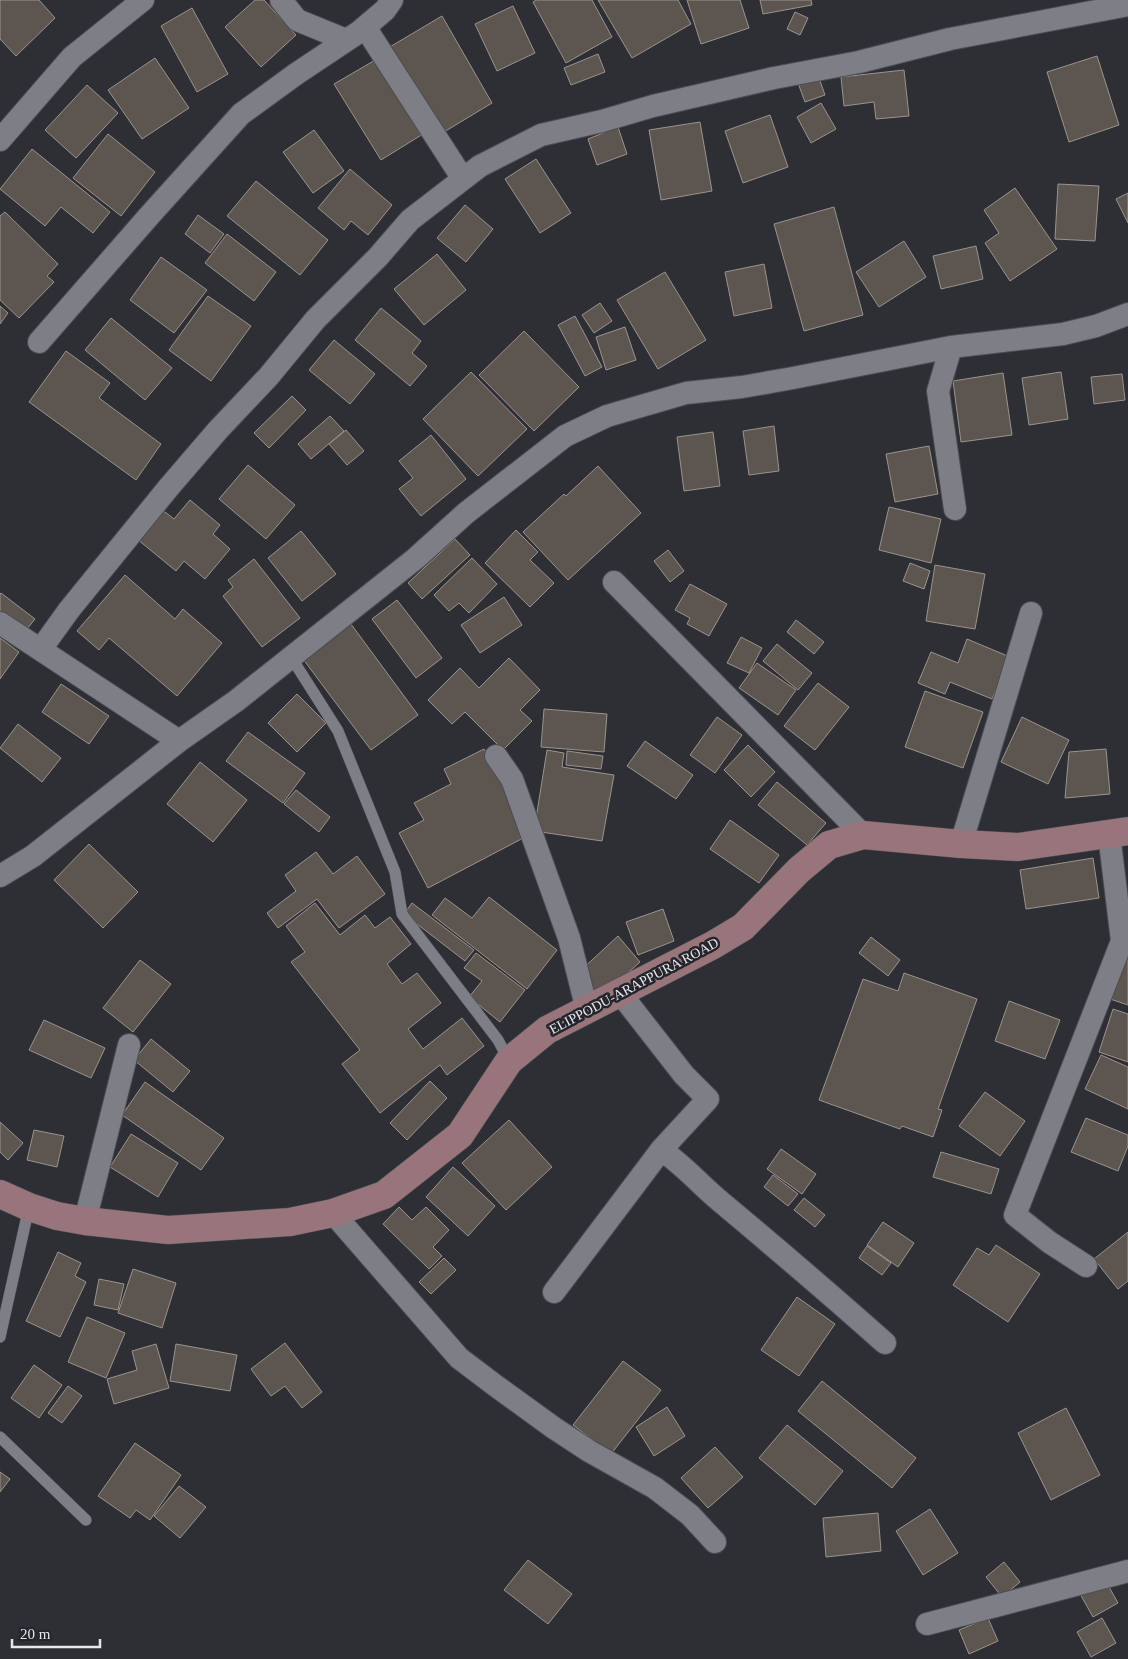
<svg xmlns="http://www.w3.org/2000/svg" width="1128" height="1659" font-family="Georgia,serif">
<style>
.building{fill:#5c5550;stroke:#9b948e}
.lines{fill:none;stroke-linecap:round;stroke-linejoin:round}
.lane-casing{stroke:#4c4d53;stroke-width:12}
.street-casing{stroke:#4c4d53;stroke-width:24}
.secondary-casing{stroke:#4c4d53;stroke-width:29}
.lane{stroke:#7e7e86;stroke-width:11}
.street{stroke:#7e7e86;stroke-width:22}
.secondary{stroke:#98757a;stroke-width:28}
.labels{text-anchor:middle;dominant-baseline:central;stroke-width:5;stroke-linejoin:round;paint-order:stroke}
.street-label{font-size:14px;fill:#e7e7ec;stroke:#24252b}
</style>
<rect width="100%" height="100%" fill="#2e2e35"/>
<path class="building" d="M0 0H39L55 18 16 56 0 39Z
M255 0H264L296 35 261 67 225 27Z
M536 0H592L612 37 566 63 533 2Z
M598 0H678L691 24 632 58Z
M687 0H740L749 28 701 44Z
M760 0H811L812 5 763 14Z
M513 6 535 53 497 71 475 24Z
M192 8 228 74 197 92 161 26Z
M795 12 808 18 800 35 787 29Z
M442 16 492 103 439 135 388 48Z
M598 54 605 72 571 85 564 68Z
M1097 56 1119 125 1069 142 1047 72Z
M155 58 189 108 142 139 108 90Z
M377 59 423 134 381 160 334 84Z
M904 70 909 116 876 119 874 102 844 106 841 77Z
M818 75 825 95 805 102 798 83Z
M87 85 118 113 76 158 45 130Z
M821 103 836 129 811 143 797 117Z
M770 115 788 167 743 183 725 131Z
M700 122 712 191 661 200 649 130Z
M618 127 627 154 597 165 588 139Z
M314 130 344 171 313 193 283 152Z
M108 134 155 172 121 216 73 178Z
M32 149 110 212 93 233 61 207 45 226 0 189Z
M536 159 571 213 540 233 505 179Z
M350 169 392 205 368 235 351 221 344 230 318 208Z
M256 181 328 240 300 275 227 216Z
M1058 184 1099 186 1095 241 1055 239Z
M1015 188 1057 249 1010 281 985 243 999 233 984 210Z
M1128 193V223L1116 199Z
M465 205 493 229 466 262 437 238Z
M834 207 863 315 804 331 774 224Z
M5 212 58 264 47 276 54 282 19 318 0 300V216Z
M198 215 224 234 210 253 185 234Z
M227 234 276 272 254 301 205 263Z
M904 241 926 277 879 307 856 272Z
M976 246 983 279 941 289 933 256Z
M437 254 466 290 424 325 394 289Z
M161 257 207 290 174 333 130 300Z
M764 264 772 308 734 316 725 272Z
M665 272 706 340 658 369 617 300Z
M208 296 251 326 211 381 169 350Z
M600 303 612 321 594 333 582 315Z
M0 306 8 313 0 324Z
M381 308 421 341 412 353 427 366 410 386 355 340Z
M575 316 602 367 585 376 558 325Z
M111 318 172 368 145 400 85 350Z
M625 327 636 360 606 370 596 337Z
M524 331 579 387 534 431 479 375Z
M334 340 375 374 350 404 309 370Z
M66 351 110 383 99 398 161 444 136 480 29 402Z
M471 372 527 429 478 476 423 419Z
M1061 372 1068 419 1029 425 1022 378Z
M1003 373 1012 435 961 442 953 381Z
M1122 374 1125 400 1094 404 1091 377Z
M292 396 306 410 269 448 254 433Z
M330 416 344 431 311 459 298 444Z
M774 426 779 471 749 475 743 431Z
M346 430 364 451 347 465 329 444Z
M713 432 720 486 684 491 677 437Z
M431 435 466 479 421 516 399 489 413 478 399 461Z
M929 446 938 494 895 502 886 454Z
M248 465 295 505 266 539 219 499Z
M598 466 641 513 568 580 523 532 564 494 566 496Z
M190 500 220 525 213 534 230 549 205 579 184 561 176 571 137 539 161 509 174 519Z
M889 507 941 519 931 563 879 550Z
M516 530 538 552 530 560 554 583 530 607 485 563Z
M301 531 336 574 302 601 268 558Z
M455 539 470 555 422 599 408 583Z
M668 550 684 571 670 582 654 561Z
M472 558 497 584 469 613 459 603 449 611 434 595Z
M254 559 300 618 262 647 223 596 233 587 228 580Z
M910 563 930 571 924 589 903 581Z
M935 565 985 574 975 629 926 621Z
M125 575 175 619 183 609 222 643 177 696 109 638 99 650 77 631Z
M690 584 727 604 709 636 687 624 690 618 675 610Z
M1 593 35 619 23 634 0 617V594Z
M504 597 522 625 480 653 461 625Z
M397 600 442 658 416 678 372 619Z
M348 620 418 715 371 750 300 655Z
M796 620 824 642 814 654 787 632Z
M741 637 762 648 749 673 727 663Z
M0 638 19 652 0 679Z
M967 639 1010 657 992 699 950 682 945 694 918 683 931 652 958 663Z
M777 644 812 673 798 690 763 661Z
M509 658 540 690 520 710 532 721 503 750 465 712 452 724 428 700 460 668 479 688Z
M757 663 796 690 778 715 739 688Z
M818 683 849 707 815 750 784 726Z
M61 684 109 716 89 744 42 712Z
M925 691 983 712 963 768 905 747Z
M297 694 326 723 297 752 268 723Z
M544 709 607 714 604 752 541 747Z
M717 717 742 735 715 773 690 755Z
M1022 717 1069 740 1048 784 1001 762Z
M18 724 61 758 42 782 0 748Z
M248 732 305 773 283 803 226 761Z
M645 741 693 775 676 799 627 766Z
M748 745 775 772 751 797 724 770Z
M484 749 529 835 428 888 399 833 424 820 414 803 451 784 444 769Z
M1106 749 1110 794 1065 798 1069 752Z
M547 750 564 753 562 767 614 775 602 841 534 831Z
M567 751 603 756 601 769 566 765Z
M200 762 247 800 213 842 167 804Z
M777 782 826 823 807 845 758 805Z
M296 790 330 817 319 832 284 804Z
M730 820 779 855 759 883 710 849Z
M89 844 138 892 103 928 54 880Z
M316 852 333 874 357 856 385 894 339 928 317 899 278 928 267 913 296 891 285 875Z
M1093 858 1099 898 1026 909 1020 870Z
M489 897 557 950 527 989 432 915 445 898 472 918Z
M315 903 340 935 365 915 375 928 390 917 411 944 387 964 402 984 417 973 441 1003 408 1029 423 1049 462 1018 484 1046 447 1075 440 1065 380 1113 342 1064 360 1050 291 962 305 952 286 926Z
M412 903 474 950 465 961 404 914Z
M663 909 674 941 638 955 626 922Z
M618 936 640 962 601 997 579 972Z
M871 937 900 960 888 976 859 953Z
M476 953 525 990 500 1022 469 997 482 981 464 968Z
M1123 957 1128 958V1005L1110 999Z
M140 960 171 984 133 1032 103 1008Z
M904 973 977 999 938 1109 942 1110 933 1137 902 1126 900 1129 819 1100 863 979 898 991Z
M1009 1001 1060 1020 1045 1059 995 1041Z
M1113 1009 1128 1014V1062L1099 1052Z
M44 1020 105 1048 91 1078 29 1050Z
M151 1039 190 1071 173 1092 134 1060Z
M1101 1055 1128 1067V1109L1085 1089Z
M430 1081 447 1098 407 1140 390 1123Z
M145 1082 224 1138 201 1170 122 1115Z
M985 1092 1025 1121 1000 1156 959 1126Z
M1086 1118 1128 1135V1146L1118 1171 1071 1152Z
M509 1120 552 1167 506 1210 462 1163Z
M0 1122 23 1143 8 1160 0 1152Z
M34 1130 64 1136 57 1167 27 1160Z
M131 1134 178 1163 158 1197 110 1167Z
M781 1149 816 1174 802 1194 767 1169Z
M941 1152 999 1169 991 1194 933 1177Z
M453 1167 495 1206 468 1236 426 1197Z
M773 1175 798 1194 788 1206 764 1187Z
M804 1198 825 1215 815 1227 794 1210Z
M399 1207 412 1220 426 1207 449 1230 433 1247 442 1256 429 1269 383 1224Z
M883 1222 914 1243 898 1267 867 1245Z
M1128 1232V1281L1118 1289 1094 1259Z
M996 1245 1040 1274 1008 1322 953 1285 977 1248 989 1255Z
M867 1246 891 1263 882 1275 859 1258Z
M58 1252 81 1263 75 1276 86 1282 60 1337 26 1321Z
M444 1258 456 1270 431 1294 419 1282Z
M133 1269 176 1283 162 1328 118 1313Z
M99 1279 124 1284 118 1310 94 1305Z
M797 1297 835 1324 799 1376 761 1350Z
M87 1317 125 1333 106 1378 68 1362Z
M285 1343 322 1392 302 1408 285 1386 271 1396 251 1369Z
M156 1344 169 1388 114 1404 107 1379 137 1370 132 1351Z
M176 1344 237 1355 230 1391 170 1381Z
M623 1361 661 1390 611 1454 573 1425Z
M34 1365 62 1385 39 1418 11 1398Z
M822 1381 916 1458 892 1488 798 1411Z
M68 1386 82 1396 62 1423 48 1413Z
M667 1407 685 1436 654 1456 636 1427Z
M1066 1408 1100 1475 1051 1500 1018 1433Z
M787 1425 843 1471 815 1505 759 1458Z
M135 1443 181 1475 150 1520 136 1510 130 1518 98 1496Z
M715 1447 743 1477 708 1508 681 1478Z
M0 1472 10 1479 0 1492Z
M179 1486 206 1507 180 1538 154 1516Z
M930 1509 958 1553 923 1575 896 1531Z
M878 1513 881 1551 826 1557 823 1518Z
M528 1560 572 1594 548 1624 504 1590Z
M1004 1562 1020 1582 1002 1597 986 1577Z
M1104 1578 1118 1603 1093 1617 1079 1592Z
M988 1618 998 1641 969 1654 959 1630Z
M1102 1618 1116 1643 1091 1657 1077 1632Z"/>
<g class="lines">
<defs>
<path id="lane" d="M291 657 338 731 395 872 402 914 498 1040 509 1061
M0 1337 29 1207
M0 1437 86 1520"/>
<path id="street" d="M281 0 297 20 346 40
M365 27 463 179
M0 140 72 57 143 0
M39 342 149 216 241 114 296 74 359 32 385 10 392 0
M951 347 938 391 955 509
M614 582 863 835
M0 623 179 741
M41 649 69 610 169 487 218 430 269 376 315 320 378 257 410 220 480 166 541 135 602 121 653 106 774 78 859 62 950 39 1128 5
M496 756 512 779 569 938 587 1010
M961 844 1031 613
M0 876 33 856 179 741 236 701 415 559 466 513 565 436 607 416 686 393 742 387 793 378 951 347 1063 334 1096 326 1128 314
M620 993 684 1075 708 1099 661 1150C683 1164 700 1185 721 1202 776 1248 831 1295 885 1343
M333 1213 459 1358 496 1386 554 1428 589 1451 655 1488 690 1515 715 1542
M85 1221 129 1045
M1086 1266 1049 1242 1015 1215 1122 941 1109 834
M554 1292 661 1150
M927 1624 1128 1571"/>
<path id="secondary" d="M0 1194 29 1207 57 1216 85 1221 168 1230 290 1222 333 1213 384 1195 460 1135 509 1061 547 1030 713 945 743 927 799 870 829 845 863 835 961 844 1018 847 1128 831"/>
</defs>
<use href="#lane" class="lane-casing"/>
<use href="#street" class="street-casing"/>
<use href="#secondary" class="secondary-casing"/>
<use href="#lane" class="lane"/>
<use href="#street" class="street"/>
<use href="#secondary" class="secondary"/>
</g>
<g class="labels">
<g class="street-label">
<text transform="translate(634 986) rotate(-28)">ELIPPODU-ARAPPURA ROAD</text>
</g>
</g>
<path d="M12 1639v8h88v-8" fill="none" stroke="#e7e7ec" stroke-width="2.5"/>
<text x="20" y="1639" font-size="15" fill="#e7e7ec" stroke="#24252b" stroke-width="4" paint-order="stroke">20 m</text>
</svg>
